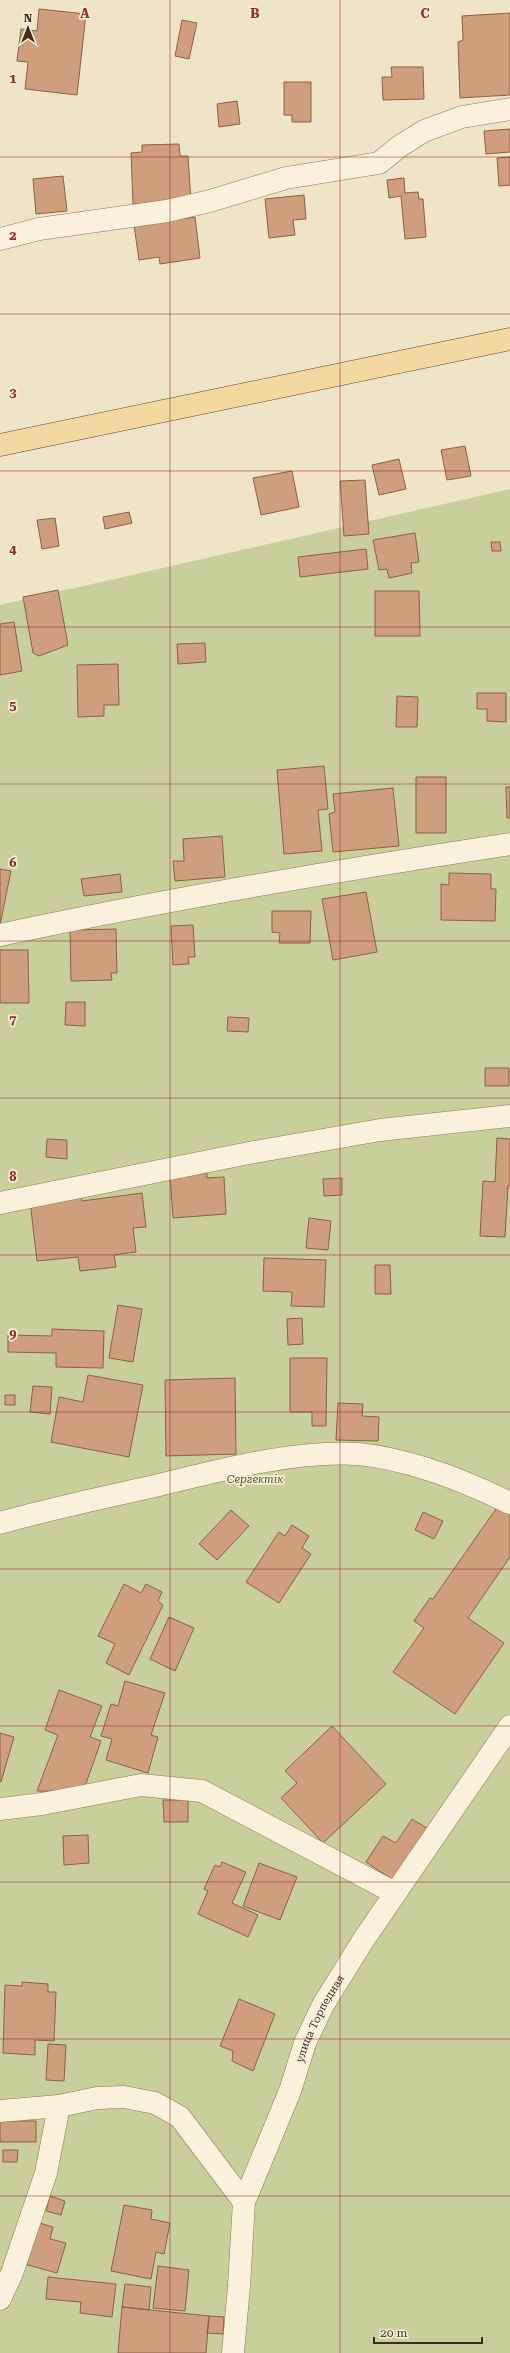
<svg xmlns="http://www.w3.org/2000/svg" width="510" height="2353" font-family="'Roboto Serif',serif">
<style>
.green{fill:#c9cf9b}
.building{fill:#cf9f7d;stroke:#8d5f41}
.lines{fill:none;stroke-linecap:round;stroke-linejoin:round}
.minor-casing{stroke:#8d765c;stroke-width:23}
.major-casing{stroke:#5b4430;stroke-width:23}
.minor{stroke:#faf1dc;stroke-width:22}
.major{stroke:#f3d9a0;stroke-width:22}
.grid{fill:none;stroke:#9e2a2b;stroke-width:1;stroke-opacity:0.55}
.labels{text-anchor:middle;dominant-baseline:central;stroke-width:3.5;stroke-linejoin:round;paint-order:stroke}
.park-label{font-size:11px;font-style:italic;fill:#4d5a26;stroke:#f7eed8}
.street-label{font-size:11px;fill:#3d2e20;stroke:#f7eed8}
.grid-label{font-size:13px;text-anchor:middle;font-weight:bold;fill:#9e2a2b;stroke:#f7eed8;stroke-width:3.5;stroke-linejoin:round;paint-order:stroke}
</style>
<rect width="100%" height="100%" fill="#f0e4c8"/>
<path class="green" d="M510 489V2353H0V605Z"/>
<path class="building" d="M39 9 86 14 77 95 25 89 28 62 17 61 21 29 37 31Z
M510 13V95L460 98 458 42 463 40 462 16Z
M182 20 197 23 189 59 175 56Z
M391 67H423L424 99 383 100 382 77H392Z
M284 82H311V122H292V115H284Z
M237 101 240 124 219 127 217 104Z
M510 129V152L486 154 484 131Z
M179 144 180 156H188L191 201 133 204 131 153 142 152V145Z
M510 157V185L499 186 497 158Z
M63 176 67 211 36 214 33 179Z
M404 178 405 193 418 192 419 199H423L426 237 405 239 401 196 389 198 387 180Z
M304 195 306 219 293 220 295 235 269 238 265 199Z
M195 217 200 258 160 264 159 257 139 260 134 225Z
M465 446 471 476 447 480 441 450Z
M399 459 406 489 379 495 372 465Z
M292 471 299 507 261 515 253 478Z
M365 480 369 534 344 536 340 481Z
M129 512 132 523 105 529 103 517Z
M55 518 59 546 42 549 37 520Z
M415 533 419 562 411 563 412 573 389 578 387 569 379 570 373 540Z
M491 542H500L501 551H492Z
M366 549 368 569 300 577 298 557Z
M58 590 68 645 39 656 33 653 23 597Z
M375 591H419L420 636H375Z
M14 622 22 671 0 675V624Z
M205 643 206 662 178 664 177 644Z
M118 664 119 705H104V716L78 717 77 665Z
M477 693H506V722L487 721V709H477Z
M397 696 418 697 417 727H396Z
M324 766 328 809 318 810 322 851 284 854 277 770Z
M416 777H446V833H416Z
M506 787H510V818H507Z
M393 788 399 846 333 852 329 814 335 812 333 794Z
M222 836 225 877 175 881 173 861H184L183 839Z
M0 869 11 871 0 925Z
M449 873 491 874V889H496L495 921 441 920V884L449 885Z
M120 874 122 892 84 896 81 879Z
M366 892 377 952 333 960 322 899Z
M272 911H311L310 943H279L280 933 272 932Z
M193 925 195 957H188L189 964 173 965 171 926Z
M116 929 117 973H111L112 980 71 981 70 930Z
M0 950H28L29 1003H0Z
M66 1002H85V1026L65 1025Z
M228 1017 249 1018 248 1032 227 1031Z
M485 1068H509V1086H485Z
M497 1138 510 1139V1186H508L505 1237 480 1236 483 1181 495 1182Z
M47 1139 67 1140V1159L46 1157Z
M207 1173V1178L224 1177 226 1214 173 1218 170 1175Z
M342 1178V1195L324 1196 323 1179Z
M142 1193 146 1227 133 1228 136 1252 114 1255 116 1267 80 1271 78 1257 37 1261 30 1201 81 1195 82 1201Z
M309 1218 331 1221 328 1250 306 1248Z
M264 1258 326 1260 324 1307 291 1306 292 1292 263 1291Z
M375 1265H390L391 1294H375Z
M118 1305 142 1309 133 1362 109 1358Z
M302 1318 303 1344 288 1345 287 1319Z
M52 1329 104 1331 103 1368 56 1367V1353L8 1352V1335L52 1336Z
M290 1358H327L326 1426H312V1412H290Z
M88 1375 143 1385 129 1457 51 1442 59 1397 83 1402Z
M235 1378 236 1454 166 1456 165 1380Z
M33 1386 52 1387 50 1414 30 1412Z
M5 1395H15V1405H5Z
M338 1403 363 1404 362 1416 379 1417 378 1441 336 1440Z
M498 1506 510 1514V1557L468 1618 504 1643 455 1714 393 1672 424 1628 414 1621 430 1598 433 1599Z
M231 1510 249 1526 217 1560 199 1544Z
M423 1512 443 1521 434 1539 415 1530Z
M292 1525 309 1536 302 1548 311 1554 279 1603 246 1582 279 1532 285 1536Z
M124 1584 141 1593 146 1584 162 1592 158 1601 163 1605 129 1675 106 1663 115 1644 98 1636Z
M169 1617 194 1628 175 1671 150 1659Z
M125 1681 165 1693 151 1735 158 1737 148 1773 106 1760 112 1739 101 1736 111 1704 118 1706Z
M59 1690 102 1706 90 1737 101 1741 83 1792 37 1791 58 1735 45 1730Z
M332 1726 386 1784 323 1843 281 1798 297 1783 285 1771Z
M0 1733 14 1737 1 1782 0 1781Z
M163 1800H188V1822H164Z
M412 1819 427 1828 393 1880 366 1862 383 1836 396 1843Z
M88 1835 89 1863 64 1865 63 1836Z
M222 1862 246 1872 232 1903 258 1915 248 1937 198 1914 208 1891 204 1889 215 1865 220 1867Z
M259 1863 297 1877 280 1920 243 1906Z
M22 1982 48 1984V1992H56L54 2041 35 2040V2055L3 2053 5 1985 22 1986Z
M239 1999 275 2014 253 2071 232 2061 233 2051 220 2046Z
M48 2044 66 2045 64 2081 46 2080Z
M0 2121H36V2142H0Z
M3 2150H18L17 2162H3Z
M50 2196 65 2201 61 2215 46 2211Z
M124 2205 152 2210 151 2219 170 2223 164 2254 156 2252 151 2279 111 2271Z
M36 2222 53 2227 50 2239 66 2243 57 2273 24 2264Z
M158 2266 189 2270 185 2311 153 2308Z
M48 2277 116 2284 112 2317 80 2313 81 2302 46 2299Z
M125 2284 151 2287 149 2310 122 2307Z
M122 2307 209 2316 206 2353H118Z
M209 2316 224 2317 223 2334 207 2333Z"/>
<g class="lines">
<defs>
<g id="minor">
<path d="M0 239 39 229 167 211 210 201 286 178 379 163 400 146 424 131 462 117 510 109"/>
<path d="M0 935C169 899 339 870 510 844"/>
<path d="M0 1203 249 1153 380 1130 510 1116"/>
<path d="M0 1523C52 1508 106 1497 159 1485 220 1470 295 1450 358 1454 410 1459 463 1480 510 1503"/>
<path d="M0 1809 42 1804 141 1785 202 1791 395 1893"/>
<path d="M0 2111 59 2106"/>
<path d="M0 2299 12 2273 46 2173 59 2106 97 2098 124 2097 155 2103 180 2117 244 2202"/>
<path id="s1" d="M233 2353 239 2286 244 2202 290 2091 305 2043 323 2005 364 1939 510 1726"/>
</g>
<path id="major" d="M0 445 510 339"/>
</defs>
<use href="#minor" class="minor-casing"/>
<use href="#major" class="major-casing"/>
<use href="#minor" class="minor"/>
<use href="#major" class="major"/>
</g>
<path class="grid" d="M170 0V2353M340 0V2353M0 157H510M0 314H510M0 471H510M0 627H510M0 784H510M0 941H510M0 1098H510M0 1255H510M0 1412H510M0 1569H510M0 1726H510M0 1882H510M0 2039H510M0 2196H510"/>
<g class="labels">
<g class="park-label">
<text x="255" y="1479">Сергектік</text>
</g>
<g class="street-label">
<text stroke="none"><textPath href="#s1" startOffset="350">улица Торпедная</textPath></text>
</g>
</g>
<g class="grid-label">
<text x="85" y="18">A</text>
<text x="255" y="18">B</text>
<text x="425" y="18">C</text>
<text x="13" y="83">1</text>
<text x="13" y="240">2</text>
<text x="13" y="397">3</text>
<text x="13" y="554">4</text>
<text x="13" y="710">5</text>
<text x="13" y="867">6</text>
<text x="13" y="1024">7</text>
<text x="13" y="1181">8</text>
<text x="13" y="1338">9</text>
</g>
<g transform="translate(28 28)" stroke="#f7eed8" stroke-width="3" paint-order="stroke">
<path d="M0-3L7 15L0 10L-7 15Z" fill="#3d2e20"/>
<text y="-6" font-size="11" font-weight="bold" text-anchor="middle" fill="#3d2e20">N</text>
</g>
<path d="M374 2337v6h108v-6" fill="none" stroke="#3d2e20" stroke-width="2"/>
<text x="380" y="2337" font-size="12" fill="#3d2e20" stroke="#f7eed8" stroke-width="3" paint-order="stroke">20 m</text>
</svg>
